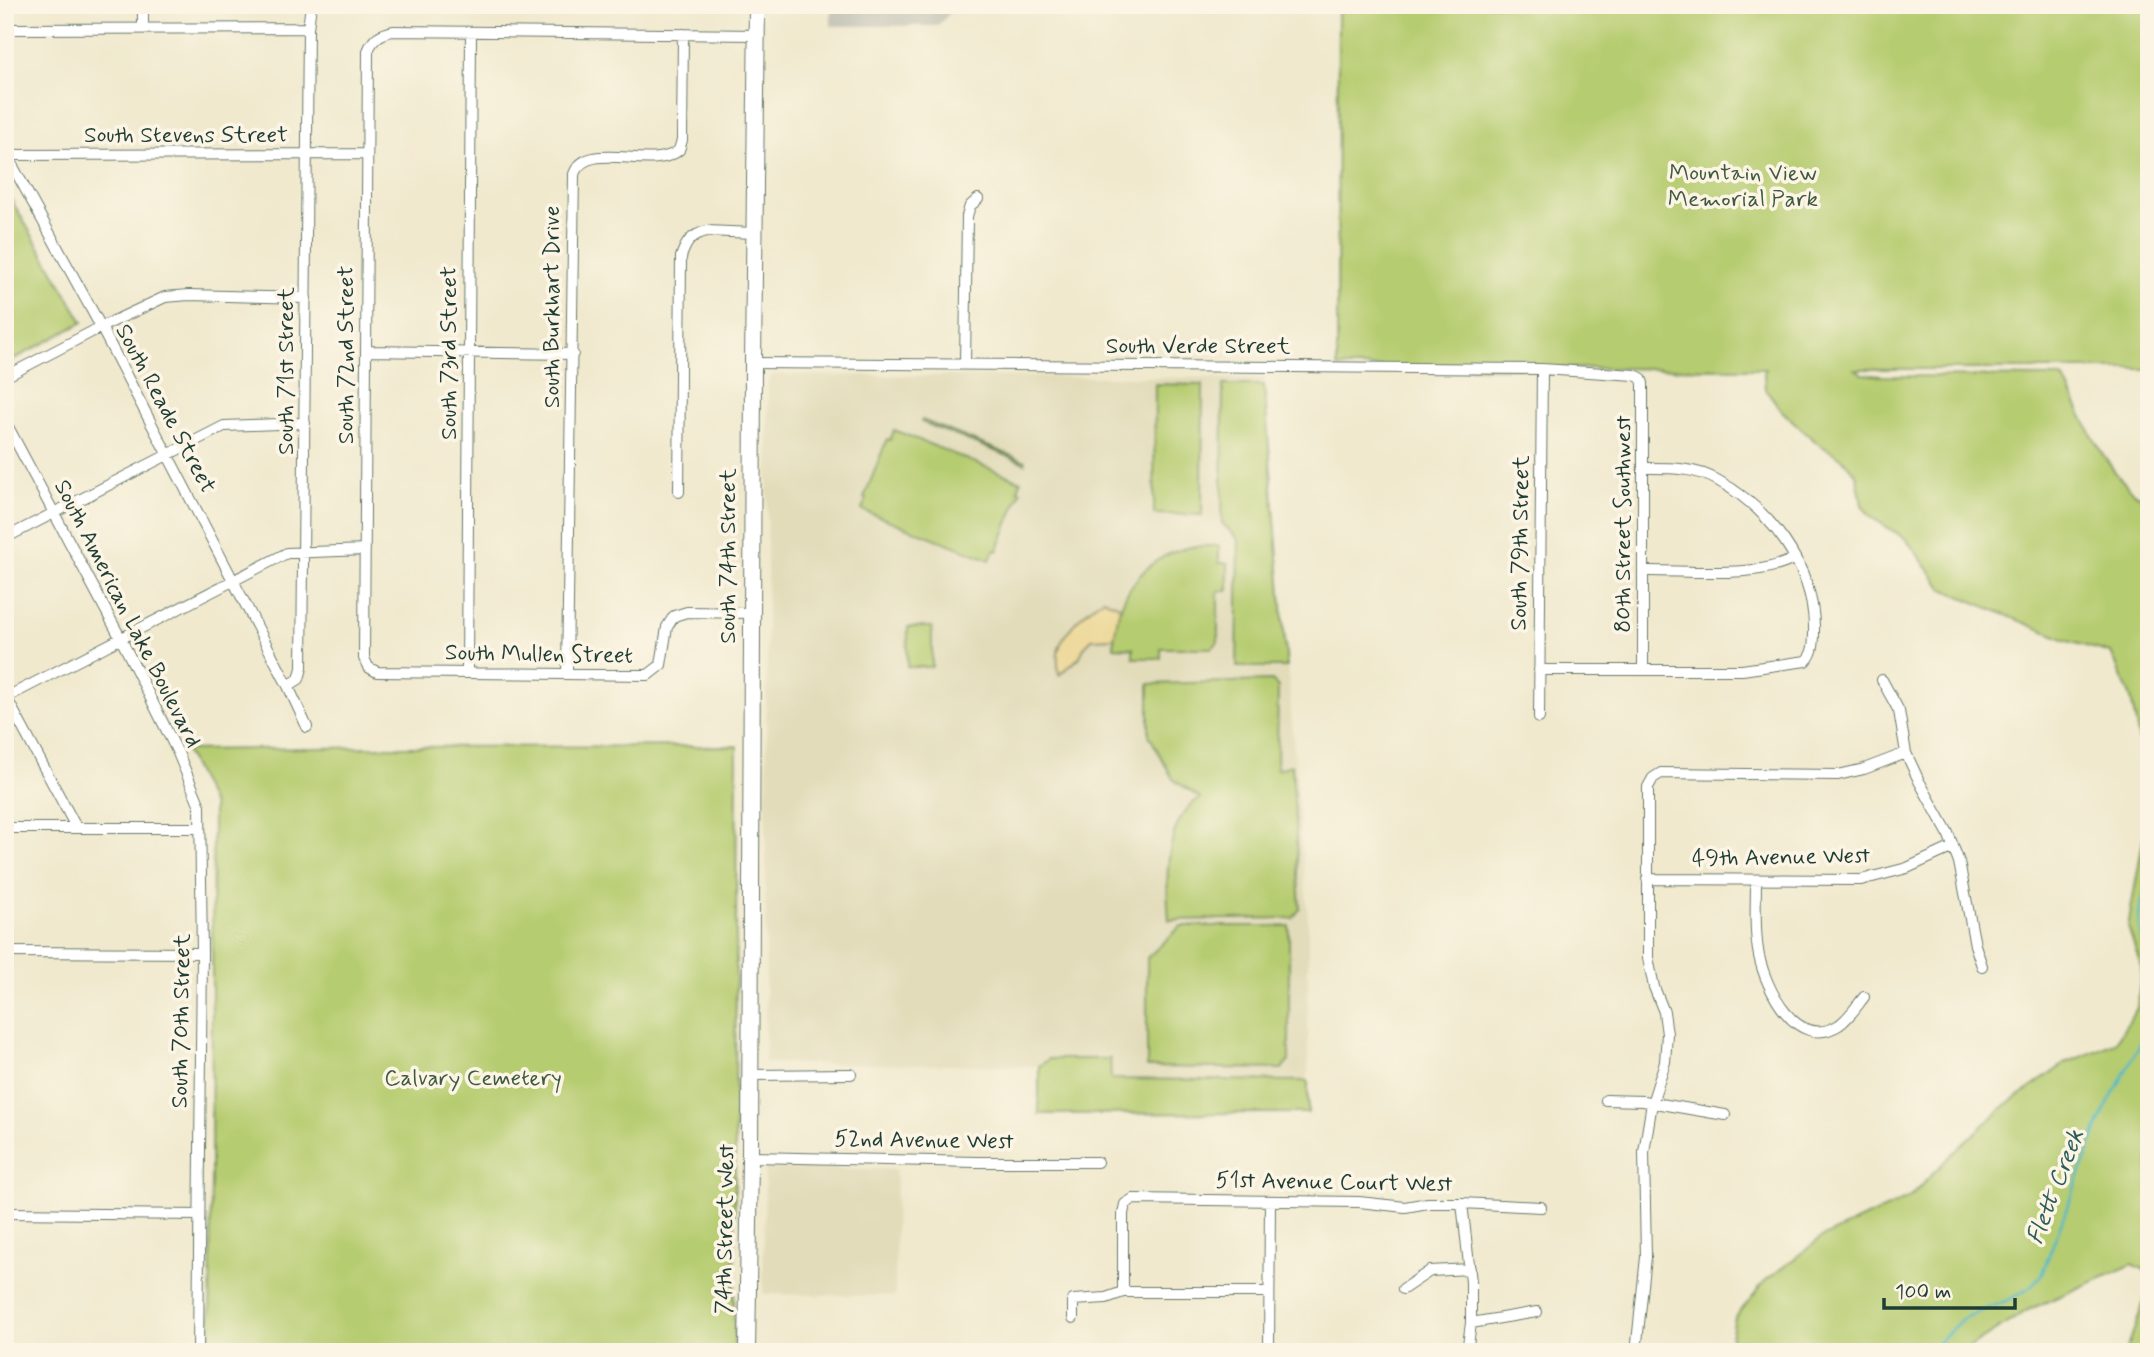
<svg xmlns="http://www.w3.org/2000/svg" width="2154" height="1357" font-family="Mynerve,sans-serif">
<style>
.built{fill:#e2dcba}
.industrial{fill:#c5c5b8}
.green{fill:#b6cc70;stroke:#6a8452;stroke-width:2}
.sand{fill:#eeda9e;stroke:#868c69;stroke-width:2}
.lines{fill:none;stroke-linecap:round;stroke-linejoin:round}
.stream{stroke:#4cb7c8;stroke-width:2.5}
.minor-casing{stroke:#68796a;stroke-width:12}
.primary-casing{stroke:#68796a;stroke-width:18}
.minor{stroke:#fff;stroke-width:10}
.primary{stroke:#fff;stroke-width:16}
.labels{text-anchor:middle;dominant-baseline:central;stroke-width:7;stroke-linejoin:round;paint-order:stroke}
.street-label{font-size:23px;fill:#1f3d34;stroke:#fcf5e5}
.park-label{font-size:23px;fill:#3d5a40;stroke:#fcf5e5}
.water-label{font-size:24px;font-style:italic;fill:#2a5c59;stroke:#fcf5e5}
</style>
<rect width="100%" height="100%" fill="#fcf5e5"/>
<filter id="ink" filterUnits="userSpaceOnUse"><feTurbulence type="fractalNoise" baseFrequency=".0143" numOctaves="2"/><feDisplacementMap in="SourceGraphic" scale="14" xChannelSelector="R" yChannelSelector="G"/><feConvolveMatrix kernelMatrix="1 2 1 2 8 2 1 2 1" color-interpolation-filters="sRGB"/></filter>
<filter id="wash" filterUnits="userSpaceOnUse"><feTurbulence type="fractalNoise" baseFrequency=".00686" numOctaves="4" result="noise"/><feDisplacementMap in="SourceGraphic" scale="28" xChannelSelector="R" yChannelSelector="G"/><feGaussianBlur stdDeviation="1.57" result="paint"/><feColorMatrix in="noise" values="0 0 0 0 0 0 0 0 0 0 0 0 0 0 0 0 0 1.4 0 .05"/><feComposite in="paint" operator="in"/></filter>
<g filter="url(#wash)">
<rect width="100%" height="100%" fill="#f0e9ce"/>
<path class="built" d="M773 375 1264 378 1308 919V1113L1039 1114V1066L768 1063 765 1061 768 381Z
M765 1168 896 1169 895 1296 763 1294Z"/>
<path class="industrial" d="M831 5H957V6L937 26H831Z
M1007 5H1331V10L1007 8Z"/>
<path class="green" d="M1338 5H2149V369H1855L1863 374 1881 376 2054 377 2064 379C2084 418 2108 481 2149 502V792L2131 698 2111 653 2068 641 1943 589 1906 539 1871 517 1862 505 1857 476 1843 459 1817 443 1782 411 1765 388 1764 373 1766 369 1337 367Z
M5 189 83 322 5 364Z
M1155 384 1203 385 1202 515 1154 514Z
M1223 385H1264L1287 667H1237L1239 540 1222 523Z
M922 420 1025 461V463L921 422Z
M894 430 1021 481 1018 490 1021 491 997 551 994 550 990 560 862 510 866 499 864 498 887 439 890 440Z
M1197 546H1219V563H1228V591H1218V642L1212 648H1161V658H1133V648L1114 647C1114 596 1145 553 1197 546Z
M908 627H932V667H907Z
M1272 681 1278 687 1277 769 1292 765 1300 909 1293 918 1169 920C1166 883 1163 820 1200 798L1173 779 1149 735V684Z
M737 746 734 1352H210L213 806 185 750 382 747Z
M2149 807V1277L2145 1270 2133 1264 2028 1310 1962 1352H1728L1735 1318 1765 1281 1821 1238 1910 1197 1951 1155 2006 1105 2066 1063 2115 1043 2137 1008 2142 969 2128 927Z
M1181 926H1289V1061L1282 1069 1147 1067V958Z
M1049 1059H1110L1111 1079 1308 1081V1113L1039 1114V1066Z
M2149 1288V1352H2126Z"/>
<path class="sand" d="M1103 599 1120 606 1114 638 1092 639 1085 646 1079 658 1059 675C1058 668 1057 660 1058 652 1062 632 1086 610 1103 599Z"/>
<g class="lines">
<path class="stream" d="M2149 885C2133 917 2137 930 2149 962
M1929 1352 1962 1319 2008 1300 2030 1288 2041 1276 2104 1111 2149 1028"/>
</g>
</g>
<g filter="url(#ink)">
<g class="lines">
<defs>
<path id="minor" d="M143 28V5
M5 29 308 28
M5 152 101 327 288 686
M5 155 366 154
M367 351 573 354
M753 363 1542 369 1635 375 1641 378 1643 383V670
M965 365 967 216 970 206 978 199
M5 377 101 327 165 297 189 295 306 298
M5 421 121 639 178 753 200 806 202 953 198 1352
M679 492 681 257C686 242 691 235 707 231L754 233
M5 538 224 426 305 423
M1643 571C1685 570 1760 579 1795 558
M752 613 687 612 674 616 667 627 661 665 648 675 377 672 368 667 364 658 368 51C373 38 380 34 393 31L757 35
M1539 670H1742L1806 661C1815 652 1814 638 1814 626 1813 566 1769 508 1717 480 1694 467 1669 468 1644 468
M467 673 471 32
M567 674 574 174C587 138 653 173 679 150L682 140 683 34
M1882 680 1899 711 1906 753 1919 781 1948 833 1959 862 1975 945 1982 966
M5 695 76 827
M5 698 287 553 365 550
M1539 718 1542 369
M307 727 288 686 299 679 302 668 308 28 311 5
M5 828H200
M1647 879 1861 880 1907 868 1953 847
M1756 881C1756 905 1754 932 1759 956 1766 988 1796 1052 1839 1025 1849 1018 1856 1007 1864 997
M5 952 202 953
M750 1075 851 1074
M1606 1100 1643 1101 1725 1115
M750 1157 976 1162H1097
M1462 1203 1471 1282V1323L1467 1352
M5 1213 199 1215
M1403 1289 1430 1271 1470 1269
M1123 1292V1214L1125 1204 1133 1199 1359 1202 1405 1207 1428 1203H1462L1541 1207
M1073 1318V1300L1106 1298 1123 1292H1269
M1471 1323 1537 1312
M1269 1352 1270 1201
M1636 1352 1646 1257 1644 1152 1652 1103 1665 1062 1667 1034 1664 1012 1654 987 1648 958V787L1653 778 1661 773 1838 775 1864 769 1906 753"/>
<path id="primary" d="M747 1352 750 1159 753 363 757 5"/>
</defs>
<use href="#minor" class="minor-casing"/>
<use href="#primary" class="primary-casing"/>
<use href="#minor" class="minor"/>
<use href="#primary" class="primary"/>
</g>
</g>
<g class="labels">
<g class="street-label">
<text x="186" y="136">South Stevens Street</text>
<text transform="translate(553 307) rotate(-90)">South Burkhart Drive</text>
<text x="1198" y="347">South Verde Street</text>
<text transform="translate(450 353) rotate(-90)">South 73rd Street</text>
<text transform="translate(347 355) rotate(-90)">South 72nd Street</text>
<text transform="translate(287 371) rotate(-90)">South 71st Street</text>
<text transform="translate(165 409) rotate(62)">South Reade Street</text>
<text transform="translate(1624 524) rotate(-90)">80th Street Southwest</text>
<text transform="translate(1521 543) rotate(-89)">South 79th Street</text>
<text transform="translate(729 556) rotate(-90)">South 74th Street</text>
<text transform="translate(127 614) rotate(63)">South American Lake Boulevard</text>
<text transform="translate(539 655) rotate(1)">South Mullen Street</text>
<text transform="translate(1781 858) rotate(-1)">49th Avenue West</text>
<text transform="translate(182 1021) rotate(-89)">South 70th Street</text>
<text transform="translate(924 1141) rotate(1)">52nd Avenue West</text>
<text transform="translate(1334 1183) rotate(1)">51st Avenue Court West</text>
<text transform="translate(726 1229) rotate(-89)">74th Street West</text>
</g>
<g class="park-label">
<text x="1743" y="174">Mountain View<tspan x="1743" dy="26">Memorial Park</tspan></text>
<text x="473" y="1079">Calvary Cemetery</text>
</g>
<g class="water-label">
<text transform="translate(2056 1187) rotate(-69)">Flett Creek</text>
</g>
</g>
<rect width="2154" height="1357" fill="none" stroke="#fcf5e5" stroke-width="28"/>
<path d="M1884 1298v10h131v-10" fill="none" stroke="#1f3d34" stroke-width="3.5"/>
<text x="1895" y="1298" font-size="21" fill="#1f3d34" stroke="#fcf5e5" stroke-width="5" paint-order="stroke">100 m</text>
</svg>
